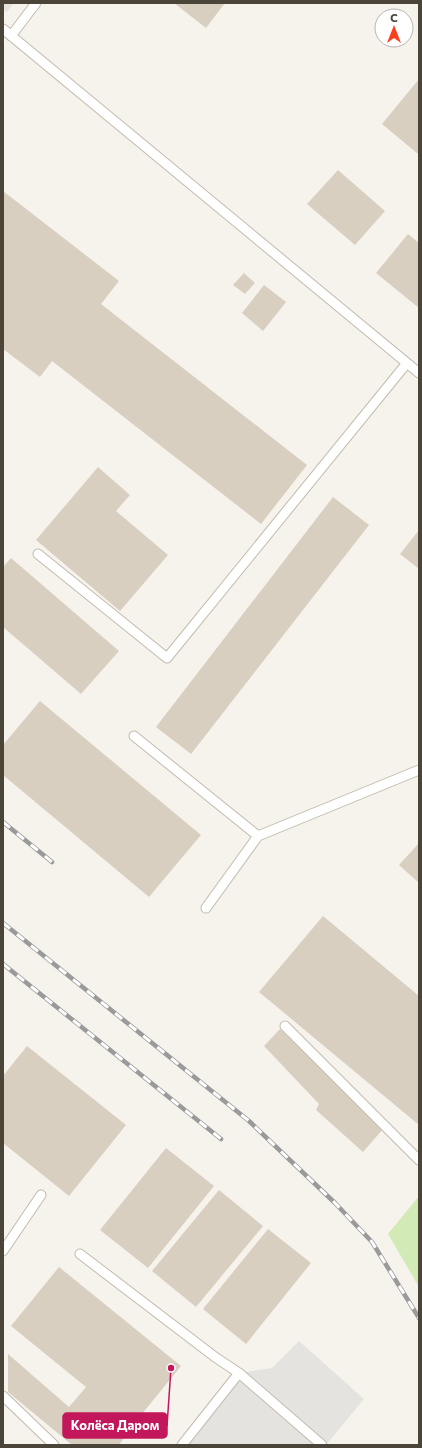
<svg xmlns="http://www.w3.org/2000/svg" width="422" height="1448" font-family="Commissioner,sans-serif">
<style>
.green{fill:#d2eab5}
.parking{fill:#e5e3e0}
.building{fill:#d8cfc1}
.lines{fill:none;stroke-linecap:round;stroke-linejoin:round}
.lane-casing{stroke:#c2bbae;stroke-width:11}
.lane{stroke:#fff;stroke-width:9}
.rail-casing{stroke:#9a9a9a;stroke-width:4.5}
.rail{stroke:#fff;stroke-width:3;stroke-dasharray:9;stroke-linecap:butt}
.leader{fill:none;stroke:#c2185b;stroke-width:1.5}
.callout-dot{fill:#c2185b;stroke:#fff;stroke-width:1.5}
.callout{fill:#c2185b;stroke:#c2185b;stroke-width:1.5}
.callout-label{font-size:13px;text-anchor:middle;font-weight:bold;fill:#fff}
</style>
<rect width="100%" height="100%" fill="#f6f3ec"/>
<path class="green" d="M419 1196V1287L388 1234Z"/>
<path class="parking" d="M3 3H14L7 12 3 9Z
M299 1341 364 1399 326 1445H182L239 1373 272 1368Z"/>
<path class="building" d="M174 3H225L206 28Z
M419 79V153L418 154 382 124Z
M338 170 385 211 355 245 307 204Z
M3 191 119 281 101 304 307 465 261 524 52 361 40 377 3 349Z
M408 234 419 243V308L376 273Z
M244 273 255 283 245 294 233 285Z
M264 285 286 302 263 331 242 313Z
M98 467 130 495 116 511 168 555 120 611 36 540Z
M333 497 369 525 191 754 156 727Z
M419 530V569L400 554Z
M11 558 119 651 81 694 3 627V567Z
M40 701 201 835 149 897 3 775V745Z
M419 843V883L399 865Z
M323 916 419 996V1125L259 992Z
M280 1029 383 1129 363 1152 316 1110 319 1104 264 1046Z
M27 1046 126 1125 69 1196 3 1143V1076Z
M166 1148 214 1186 148 1268 100 1230Z
M219 1190 263 1226 196 1307 152 1271Z
M268 1229 311 1263 246 1344 203 1309Z
M59 1267 181 1366 133 1425 119 1445H72L8 1392V1354L69 1407 86 1387 11 1326Z"/>
<g class="lines">
<defs>
<path id="lane" d="M3 29 419 373
M11 36 36 3
M38 554 167 658 407 363
M134 736 258 836 419 770
M206 908 258 836
M285 1026 419 1160
M3 1251 41 1195
M80 1254 215 1357 239 1373 322 1445
M3 1396 54 1445
M182 1445 239 1373"/>
</defs>
<use href="#lane" class="lane-casing"/>
<use href="#lane" class="lane"/>
<defs>
<path id="rail" d="M3 822 52 862
M3 923 249 1121 335 1203 372 1242 419 1318
M3 964 221 1139"/>
</defs>
<use href="#rail" class="rail-casing"/>
<use href="#rail" class="rail"/>
</g>
<path class="leader" d="M171 1368L167 1426"/>
<circle class="callout-dot" cx="171" cy="1368" r="4"/>
<rect class="callout" x="63" y="1413" width="104" height="25" rx="4"/>
<g class="callout-label">
<text x="115" y="1430">Колёса Даром</text>
</g>
<rect width="422" height="1448" fill="none" stroke="#4b4439" stroke-width="8"/>
<g transform="translate(394 28)"><circle r="19" fill="#ffffff" stroke="#b7b4b0"/>
<path d="M0-3L7 15L0 10L-7 15Z" fill="#fc3f1d"/>
<text y="-6" font-size="11" font-weight="bold" text-anchor="middle" fill="#4b4439">С</text>
</g>
</svg>
